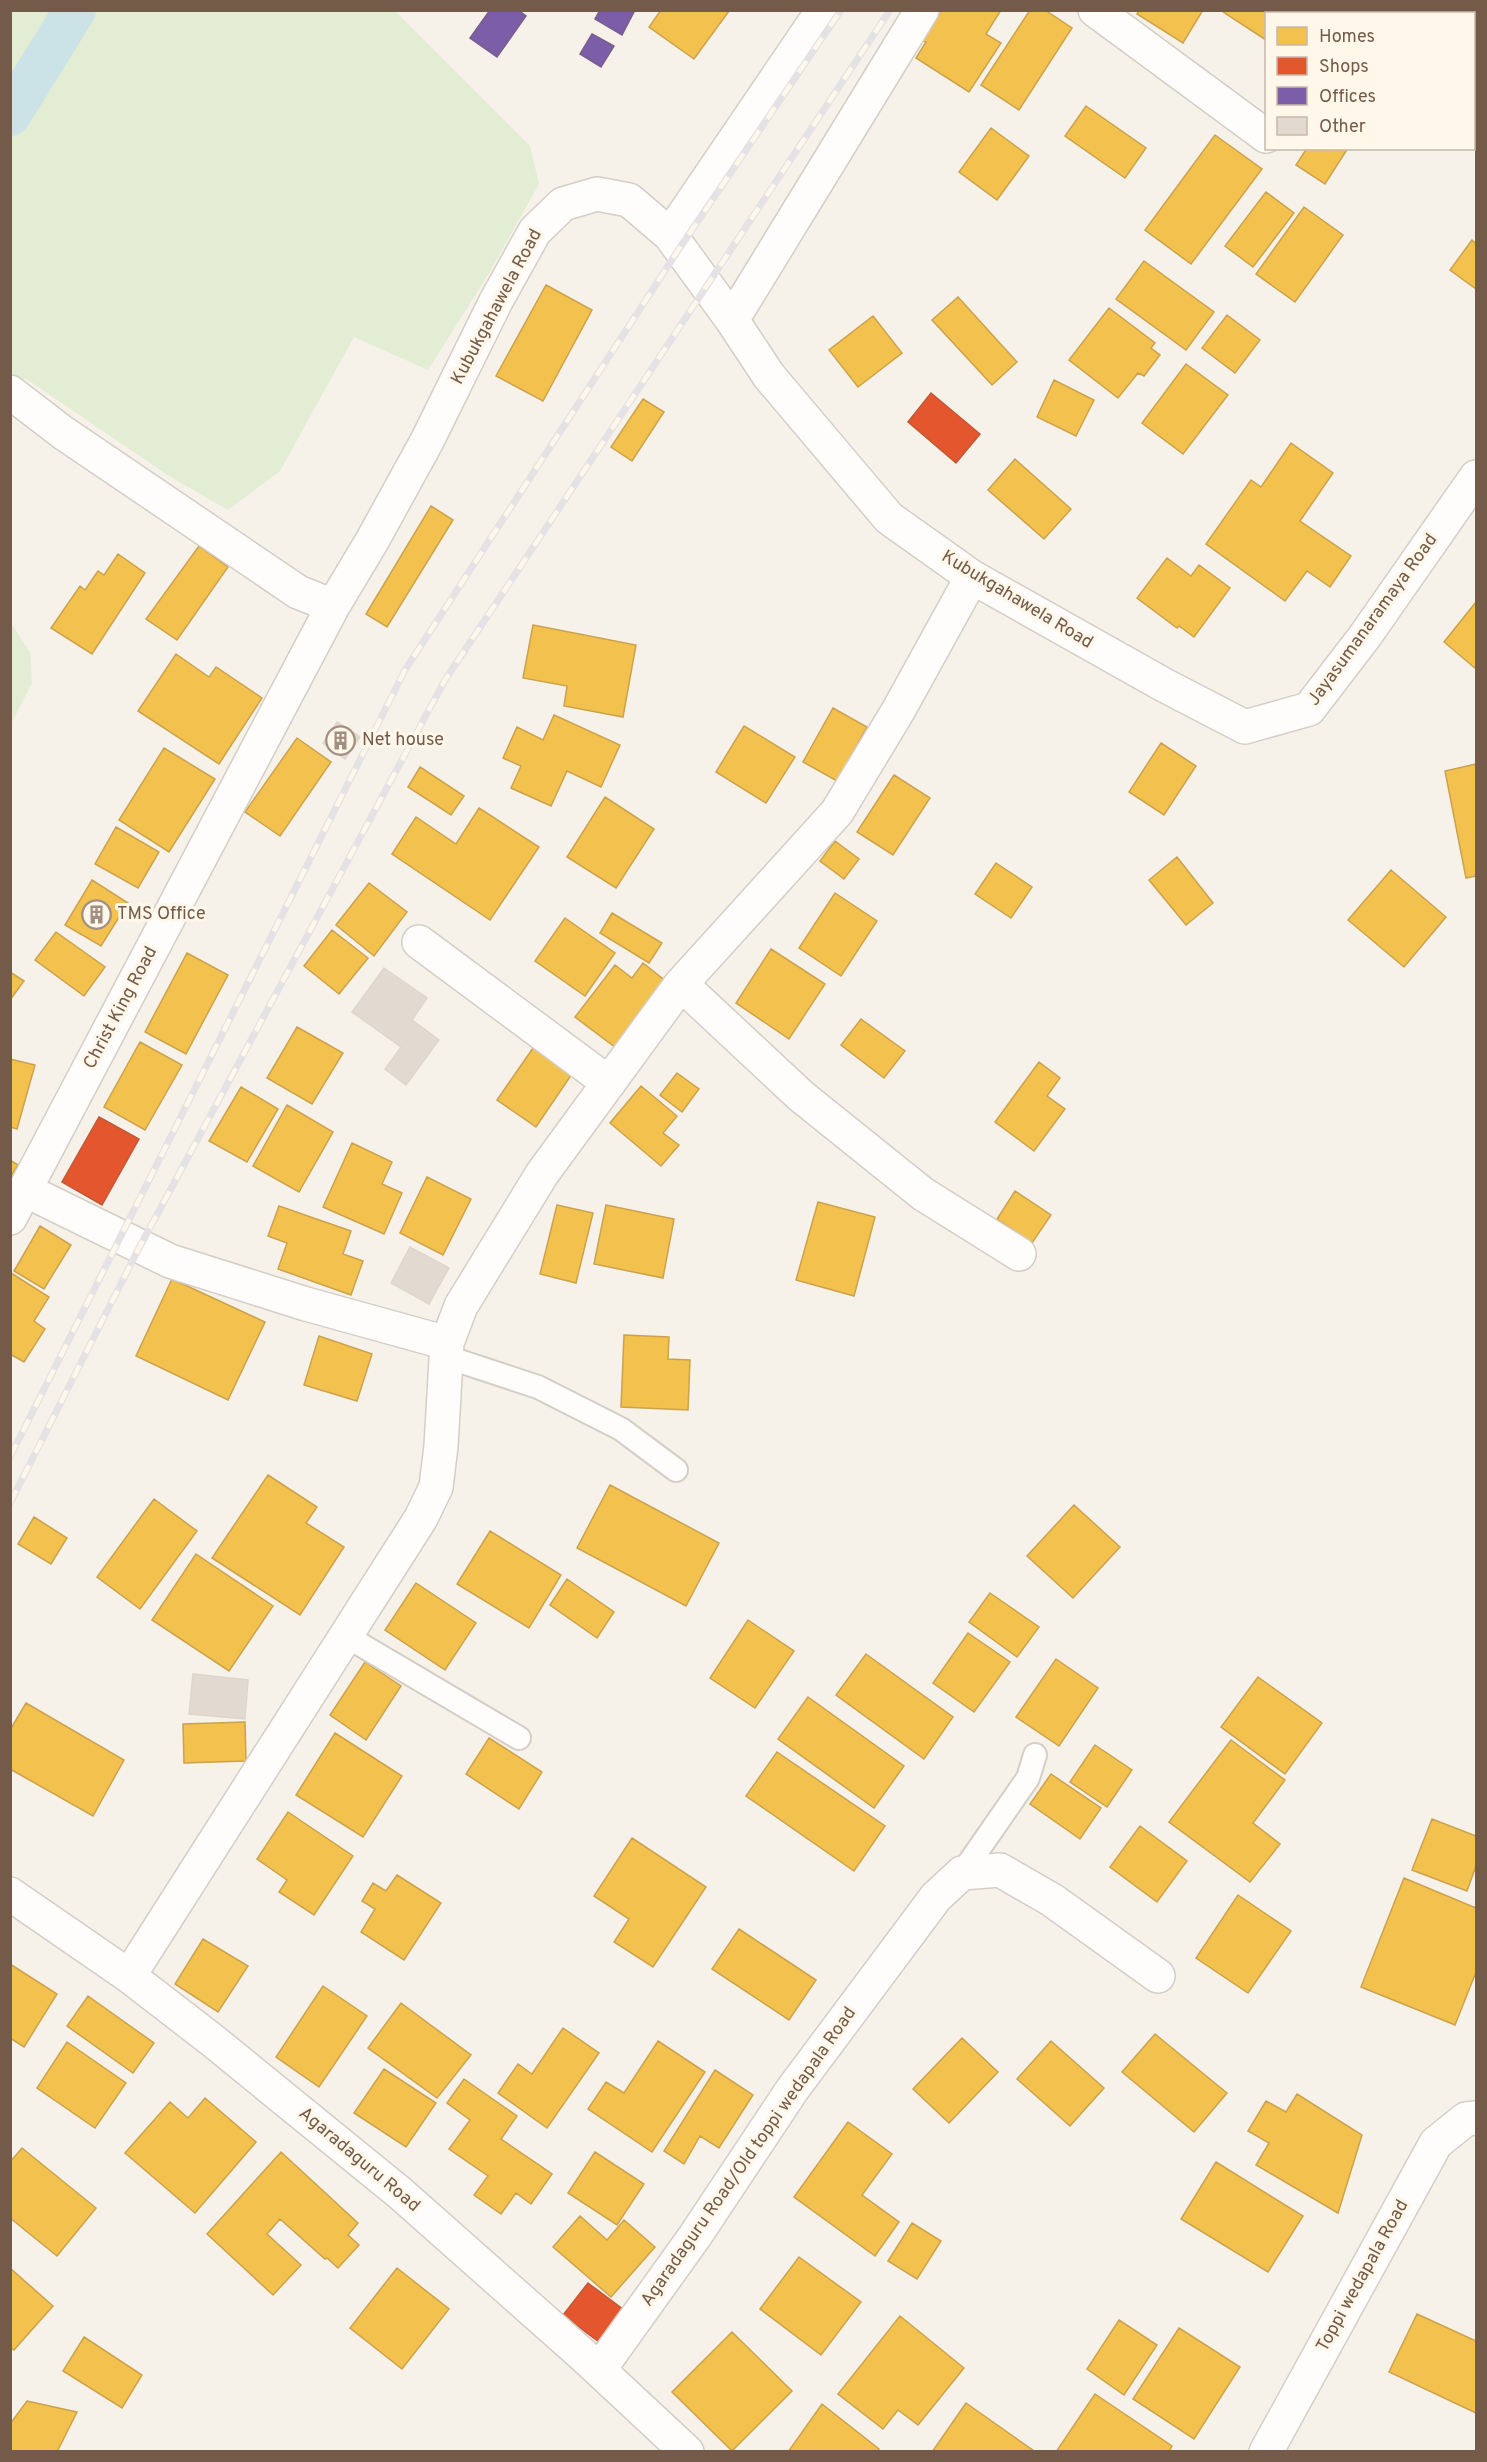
<svg xmlns="http://www.w3.org/2000/svg" width="1487" height="2462" font-family="Overpass,sans-serif">
<style>
.green{fill:#e2edd4}
.homes{fill:#f2c14e;stroke:#cca24c;stroke-width:1.5}
.shops{fill:#e4572e;stroke:#c25836;stroke-width:1.5}
.offices{fill:#7b5ea7;stroke:#795d8b;stroke-width:1.5}
.lines{fill:none;stroke-linecap:round;stroke-linejoin:round}
.canal{stroke:#cbe3e6;stroke-width:42}
.building{fill:#e2dad1;stroke:#dfd5cb;stroke-width:1.5}
.lane-casing{stroke:#d4cec6;stroke-width:26}
.street-casing{stroke:#d4cec6;stroke-width:36}
.lane{stroke:#fefdfc;stroke-width:22}
.street{stroke:#fefdfc;stroke-width:33}
.rail-casing{stroke:#e4e2e4;stroke-width:7}
.rail{stroke:#fff7e9;stroke-width:4.5;stroke-dasharray:14;stroke-linecap:butt}
.labels{text-anchor:middle;dominant-baseline:central;stroke-width:6;stroke-linejoin:round;paint-order:stroke}
.street-label{font-size:18px;fill:#735a49;stroke:#fff7e9}
.poi-label{font-size:18px;fill:#735a49;stroke:#fff7e9;text-anchor:start}
</style>
<rect width="100%" height="100%" fill="#f6f2e9"/>
<path class="green" d="M11 11H395L530 146 539 184 488 275 428 370 354 337 280 471 228 510 169 476 25 378 11 394Z
M11 623 30 652 32 683 11 724Z"/>
<path class="homes" d="M661 10H727L729 11 694 59 649 27Z
M941 10H1001L986 34 1001 43 969 92 916 58 926 42 921 40Z
M1030 10H1045L1072 28 1019 110 981 85Z
M1139 10H1203L1183 43 1137 14Z
M1225 10H1298L1303 14H1266V40L1223 12Z
M1086 106 1146 148 1125 178 1065 136Z
M991 128 1029 156 997 200 959 172Z
M1215 135 1262 169 1191 264 1145 230Z
M1307 148H1348L1325 184 1296 165Z
M1266 192 1294 213 1253 267 1225 246Z
M1304 207 1343 235 1295 302 1256 274Z
M1472 240 1476 244V289L1450 270Z
M1144 261 1214 312 1186 350 1116 299Z
M546 285 592 310 543 401 496 376Z
M958 297 1017 362 992 385 932 320Z
M1109 308 1155 343 1151 348 1160 355 1144 376 1138 373 1118 398 1069 360Z
M1227 315 1260 340 1235 373 1202 348Z
M873 316 902 353 858 387 829 350Z
M1186 364 1228 395 1183 454 1142 423Z
M1054 380 1094 400 1076 436 1037 417Z
M643 399 664 412 632 461 611 447Z
M1291 443 1333 473 1300 521 1351 556 1330 587 1307 571 1285 601 1206 544 1251 480 1261 487Z
M1015 459 1071 509 1044 539 988 490Z
M431 506 453 520 387 627 366 614Z
M199 546 228 567 177 640 146 619Z
M118 554 145 573 92 654 51 628 80 586 85 590 98 571 104 575Z
M1167 558 1191 576 1199 565 1230 588 1194 637 1179 626 1177 628 1137 598Z
M1476 602V669L1444 642Z
M533 625 636 645 623 717 564 706 567 686 523 678Z
M176 654 209 677 216 667 262 698 219 764 138 711Z
M833 708 867 727 837 781 803 762Z
M554 715 620 745 601 787 567 771 551 806 511 788 521 766 503 758 517 727 543 740Z
M744 726 795 757 766 803 716 772Z
M297 738 331 762 280 836 245 812Z
M1161 743 1196 766 1164 815 1129 792Z
M164 748 215 779 169 852 119 820Z
M1476 764V876L1466 878 1445 771Z
M420 767 464 796 451 815 408 787Z
M894 775 930 798 893 855 857 832Z
M605 797 654 829 616 888 567 857Z
M479 808 539 847 490 920 392 854 416 817 456 844Z
M116 827 159 852 138 888 95 864Z
M835 841 859 859 844 879 820 861Z
M1177 857 1213 903 1186 925 1149 880Z
M996 863 1032 887 1011 918 975 894Z
M1391 870 1446 917 1404 967 1348 920Z
M92 880 128 903 101 946 65 925Z
M369 883 407 912 374 956 336 925Z
M835 893 877 921 841 976 799 948Z
M612 913 662 943 649 963 600 933Z
M565 918 615 953 585 996 535 961Z
M332 930 368 958 339 994 304 966Z
M56 932 105 967 84 996 35 960Z
M771 949 825 984 789 1039 736 1003Z
M187 953 228 975 186 1054 145 1032Z
M643 963 667 982 620 1051 575 1017 615 965 632 978Z
M10 972 24 981 10 1000Z
M861 1019 905 1051 884 1078 841 1045Z
M297 1027 343 1053 312 1104 267 1078Z
M140 1042 182 1065 145 1130 104 1107Z
M535 1045 574 1071 536 1127 497 1100Z
M10 1059 35 1065 17 1129 10 1127Z
M1039 1062 1060 1078 1047 1096 1065 1109 1034 1151 995 1122Z
M677 1073 699 1089 682 1112 660 1095Z
M641 1086 677 1116 663 1133 679 1145 661 1166 610 1123Z
M241 1087 278 1109 247 1162 209 1141Z
M287 1105 333 1132 299 1192 253 1166Z
M352 1143 392 1162 382 1184 402 1193 384 1234 323 1207Z
M10 1160 18 1165 10 1178Z
M427 1177 471 1199 443 1255 400 1233Z
M1015 1191 1051 1215 1032 1243 997 1219Z
M818 1202 875 1217 854 1296 796 1280Z
M557 1205 593 1213 576 1283 540 1274Z
M606 1205 674 1219 663 1278 594 1264Z
M279 1206 351 1231 343 1254 363 1261 351 1295 278 1269 287 1243 268 1236Z
M40 1226 71 1245 44 1289 14 1271Z
M11 1273 49 1297 34 1321 45 1329 24 1362 10 1354Z
M172 1279 265 1322 228 1400 136 1356Z
M624 1335 669 1337 668 1359 690 1360 688 1410 621 1407Z
M319 1336 372 1354 357 1401 304 1385Z
M268 1475 317 1507 306 1523 344 1547 300 1615 212 1558Z
M610 1485 719 1543 686 1606 577 1548Z
M154 1499 197 1531 140 1609 97 1577Z
M1074 1505 1120 1547 1073 1598 1027 1556Z
M34 1517 67 1538 51 1564 18 1544Z
M490 1531 561 1575 529 1628 457 1584Z
M196 1554 273 1606 229 1671 152 1620Z
M567 1579 614 1612 597 1638 550 1605Z
M416 1583 476 1623 445 1670 385 1630Z
M990 1593 1039 1627 1017 1657 969 1622Z
M748 1620 794 1651 755 1708 710 1678Z
M968 1633 1010 1662 974 1712 933 1683Z
M866 1654 953 1717 924 1759 836 1695Z
M1056 1659 1098 1688 1059 1746 1016 1717Z
M365 1662 401 1686 366 1740 330 1715Z
M1258 1677 1322 1723 1285 1774 1221 1727Z
M808 1697 904 1766 874 1808 778 1739Z
M26 1703 124 1760 93 1816 10 1769V1730Z
M245 1722 246 1761 184 1763 183 1724Z
M335 1733 402 1776 363 1837 296 1795Z
M489 1738 542 1772 519 1809 466 1774Z
M1231 1740 1285 1780 1253 1823 1280 1844 1250 1882 1169 1822Z
M1095 1745 1132 1770 1107 1807 1070 1782Z
M777 1752 885 1826 854 1871 746 1796Z
M1051 1774 1101 1808 1080 1839 1030 1804Z
M288 1812 353 1856 314 1915 279 1892 287 1880 257 1859Z
M1432 1819 1476 1836V1866L1467 1891 1412 1870Z
M1140 1826 1187 1861 1157 1902 1110 1867Z
M632 1838 706 1887 653 1967 614 1942 629 1919 594 1896Z
M397 1875 441 1903 404 1960 361 1932 375 1909 362 1901 373 1883 386 1891Z
M1404 1878 1476 1908V1972L1455 2025 1361 1987Z
M1238 1895 1291 1931 1248 1993 1196 1958Z
M739 1929 816 1980 789 2020 712 1969Z
M203 1939 248 1966 218 2012 175 1984Z
M10 1964 57 1994 24 2047 10 2038Z
M323 1986 367 2016 319 2087 276 2057Z
M88 1996 154 2043 133 2073 67 2026Z
M401 2003 471 2055 437 2098 368 2048Z
M563 2028 599 2053 547 2128 498 2093 518 2064 532 2074Z
M1155 2034 1227 2093 1194 2132 1122 2072Z
M962 2038 998 2072 949 2123 913 2089Z
M658 2041 705 2072 652 2152 588 2109 606 2082 624 2093Z
M1051 2041 1104 2088 1070 2126 1017 2079Z
M67 2042 126 2083 95 2128 37 2088Z
M384 2069 436 2103 406 2147 354 2113Z
M715 2070 753 2095 719 2148 700 2136 684 2164 664 2151Z
M464 2079 517 2116 501 2139 552 2174 531 2204 516 2193 501 2214 474 2195 488 2176 449 2149 470 2120 447 2103Z
M1297 2094 1362 2135 1338 2213 1256 2165 1269 2143 1248 2131 1266 2101 1286 2112Z
M205 2098 256 2142 195 2213 125 2153 170 2102 188 2118Z
M848 2122 892 2154 862 2195 899 2222 875 2256 794 2197Z
M22 2148 96 2208 57 2256 10 2218V2162Z
M281 2152 358 2223 348 2235 359 2245 338 2268 327 2258 325 2259 280 2219 267 2234 301 2265 273 2295 207 2234Z
M595 2152 644 2184 617 2225 568 2193Z
M1216 2162 1303 2216 1268 2272 1181 2219Z
M580 2216 607 2240 624 2220 655 2247 611 2297 553 2247Z
M912 2223 941 2241 917 2279 888 2261Z
M799 2257 861 2302 821 2355 760 2309Z
M10 2268 53 2306 14 2350 10 2347Z
M397 2268 449 2309 402 2369 350 2328Z
M1417 2314 1476 2341V2413L1389 2372Z
M900 2316 964 2368 918 2425 898 2410 883 2429 838 2394Z
M1119 2320 1157 2345 1124 2395 1087 2369Z
M1179 2328 1240 2367 1194 2439 1133 2399Z
M732 2332 792 2391 732 2451 672 2392Z
M84 2337 142 2375 122 2408 63 2371Z
M1095 2394 1172 2446 1169 2452H1056Z
M27 2401 77 2412 57 2452H10V2424Z
M966 2403 1034 2451V2452H932Z
M822 2404 879 2449 878 2452H788Z"/>
<path class="shops" d="M931 393 980 434 956 463 908 422Z
M99 1117 139 1139 102 1205 62 1182Z
M588 2283 624 2310 599 2342 563 2315Z"/>
<path class="offices" d="M490 10H518L526 16 497 57 470 38Z
M600 10H635L622 35 595 19Z
M592 34 614 46 601 67 580 54Z"/>
<g class="lines">
<path class="canal" d="M10 115 75 10"/>
</g>
<path class="building" d="M337 722 360 737 345 759 323 743Z
M384 968 427 998 412 1020 439 1040 406 1085 385 1069 401 1047 352 1012Z
M410 1247 449 1268 429 1304 391 1283Z
M193 1674 248 1680 245 1719 189 1714Z"/>
<g class="lines">
<defs>
<path id="lane" d="M447 1357 538 1387 621 1429 676 1470
M346 1636 519 1738
M962 1873 1028 1778 1035 1755"/>
<path id="street" d="M1095 10 1266 136
M670 235 823 10
M732 320 922 10
M10 392 62 432 298 592 333 606 372 541 427 441 496 301 535 231 563 204 597 194 629 200 670 235 732 320 769 376 889 518 972 577 1164 685 1245 727 1309 709 1365 636 1476 477
M419 942 609 1083
M681 984 801 1096 923 1194 1019 1254
M25 1190 170 1261 306 1304 447 1343
M10 1218 333 606
M10 1894 129 1976 212 2040 400 2193 584 2356 687 2452
M129 1976 421 1518 436 1487 441 1446 447 1343 461 1306 542 1174 681 984 837 812 898 711 972 577
M599 2370 695 2236 792 2090 936 1897 962 1873 1000 1870 1052 1900 1158 1976
M1266 2452 1436 2143 1466 2119 1476 2118"/>
</defs>
<use href="#lane" class="lane-casing"/>
<use href="#street" class="street-casing"/>
<use href="#lane" class="lane"/>
<use href="#street" class="street"/>
<defs>
<path id="rail" d="M10 1457 405 670 679 249 841 10
M10 1503 139 1248 445 680 890 10"/>
</defs>
<use href="#rail" class="rail-casing"/>
<use href="#rail" class="rail"/>
</g>
<defs>
<symbol id="building-ring" viewBox="-11 -11 22 22"><circle r="9.5" fill="#fff7e9" stroke="#a18f81" stroke-width="1.5"/><path d="M-4-6H4V6H1V3H-1V6H-4ZM-2.5-4.3h1.7v1.8h-1.7ZM.8-4.3h1.7v1.8H.8ZM-2.5-1h1.7V.8h-1.7ZM.8-1h1.7V.8H.8Z" fill="#a18f81"/></symbol>
</defs>
<g fill-rule="evenodd">
<use href="#building-ring" x="324" y="724" width="33" height="33"/>
<use href="#building-ring" x="80" y="898" width="33" height="33"/>
</g>
<g class="labels">
<g class="street-label">
<text transform="translate(497 307) rotate(-62)">Kubukgahawela Road</text>
<text transform="translate(1017 600) rotate(31)">Kubukgahawela Road</text>
<text transform="translate(1373 620) rotate(-54)">Jayasumanaramaya Road</text>
<text transform="translate(121 1008) rotate(-62)">Christ King Road</text>
<text transform="translate(749 2157) rotate(-55)">Agaradaguru Road/Old toppi wedapala Road</text>
<text transform="translate(359 2160) rotate(40)">Agaradaguru Road</text>
<text transform="translate(1363 2276) rotate(-61)">Toppi wedapala Road</text>
</g>
<g class="poi-label">
<text x="362" y="740">Net house</text>
<text x="117" y="914">TMS Office</text>
</g>
</g>
<rect width="1487" height="2462" fill="none" stroke="#735a49" stroke-width="24"/>
<rect x="1265" y="12" width="210" height="138" fill="#fff7e9" stroke="#c7b8a9" stroke-width="1.5"/>
<rect x="1277" y="27" width="30" height="18" fill="#f2c14e" stroke="#c7b8a9" stroke-width="1.5"/>
<text x="1319" y="42" font-size="18" fill="#735a49">Homes</text>
<rect x="1277" y="57" width="30" height="18" fill="#e4572e" stroke="#c7b8a9" stroke-width="1.5"/>
<text x="1319" y="72" font-size="18" fill="#735a49">Shops</text>
<rect x="1277" y="87" width="30" height="18" fill="#7b5ea7" stroke="#c7b8a9" stroke-width="1.5"/>
<text x="1319" y="102" font-size="18" fill="#735a49">Offices</text>
<rect x="1277" y="117" width="30" height="18" fill="#e2dad1" stroke="#c7b8a9" stroke-width="1.5"/>
<text x="1319" y="132" font-size="18" fill="#735a49">Other</text>
</svg>
